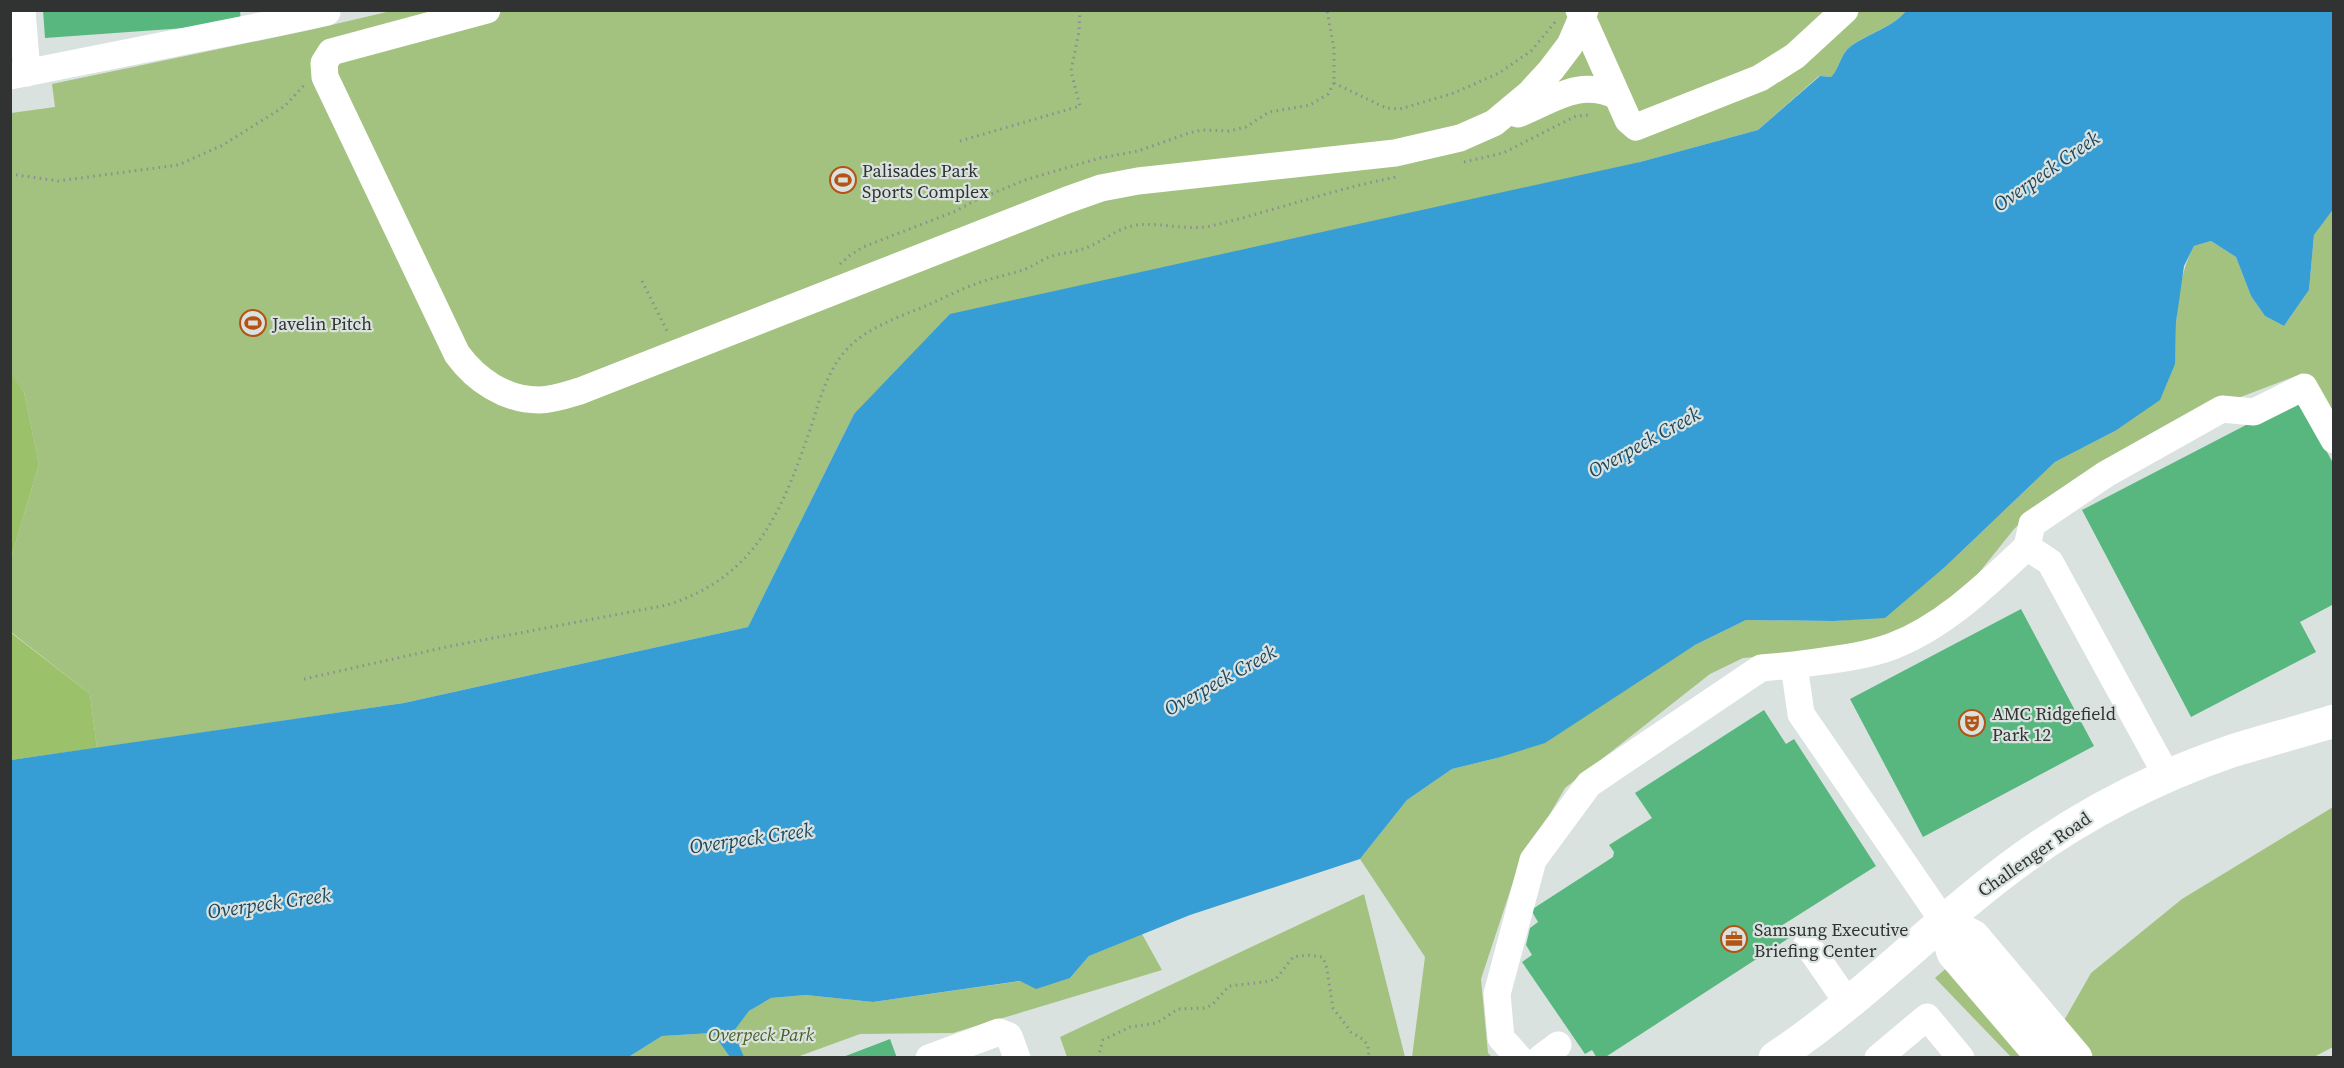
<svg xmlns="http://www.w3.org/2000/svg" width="2344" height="1068" font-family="'Source Serif 4',serif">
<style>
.green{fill:#a3c17f}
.forest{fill:#9bc26a}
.water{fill:#369ed5}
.building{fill:#58b77f}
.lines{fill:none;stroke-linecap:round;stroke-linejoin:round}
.path{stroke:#8a908f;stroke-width:3;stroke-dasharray:1.5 4.5;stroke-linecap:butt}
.minor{stroke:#fff;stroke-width:27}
.major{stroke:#fff;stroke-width:33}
.highway{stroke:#fff;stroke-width:33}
.labels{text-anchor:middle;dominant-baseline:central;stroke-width:4.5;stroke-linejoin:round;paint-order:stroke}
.poi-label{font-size:18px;fill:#303332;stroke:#dae2e0;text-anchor:start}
.street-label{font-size:18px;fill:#303332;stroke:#dae2e0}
.park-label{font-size:18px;font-style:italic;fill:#476023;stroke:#dae2e0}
.water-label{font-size:20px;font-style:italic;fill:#1c465e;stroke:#dae2e0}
</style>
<rect width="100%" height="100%" fill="#dae2e0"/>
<path class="green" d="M391 11H1906C1892 28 1868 33 1851 46 1840 54 1840 68 1831 77L1819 76 1758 130 1640 162 854 414 748 627 404 703 97 748 90 694 11 632V558L39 464 24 392 11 375V113L55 107 52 84 310 30Z
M2333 208V451L2296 376 2201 412 2048 498 2014 529 1970 584 1926 623 1882 641 1815 652 1743 658 1710 674 1565 788 1516 873 1481 979 1488 1053 1492 1057H1412L1425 957 1360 859 1407 800 1452 769 1497 758 1695 645 1746 620 1834 621 1885 617 1945 567 2055 462 2115 431 2175 364C2176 324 2175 282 2194 246L2211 241 2236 257 2251 296 2265 316 2284 326 2309 290 2314 235Z
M2333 807V1047L2312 1058 2091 1057 2062 1024 2091 973 2182 899Z
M1364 894 1405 1057H1067L1060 1037Z
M1142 934 1162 970 953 1033 860 1034 797 1057 627 1058 662 1036 732 1032 749 1011 771 998 806 995 873 1002 1021 981 1070 978 1089 956Z
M1950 965 2031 1057H2011L1935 978Z"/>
<path class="forest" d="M11 374 24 392 39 464 11 558Z
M10 632 90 694 97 748 11 760Z"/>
<path class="water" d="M1906 11H2333L2334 208 2314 235 2309 290 2284 326 2265 316 2251 296 2236 257 2211 241 2194 246 2184 266 2176 322 2175 364 2160 400 2115 431 2055 462 1945 567 1885 618 1834 621 1746 620 1695 645 1545 743 1497 758 1452 769 1407 800 1360 859 1190 915 1089 956 1070 978 1036 989 1020 981 873 1002 806 995 771 998 749 1011 733 1032 744 1057H730L713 1033 662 1036 627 1058 11 1057V760L404 703 748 627 854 414 950 314 1640 162 1758 130 1820 76 1831 77C1840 68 1840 54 1851 46 1869 33 1892 28 1906 11Z"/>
<path class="building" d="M43 10H240L241 24 45 38Z
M2298 398 2334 465V604L2300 622 2316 652 2191 717 2082 510Z
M2021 609 2094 746 1923 837 1850 699Z
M1764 710 1786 744 1794 739 1876 866 1781 926 1789 938 1604 1058H1597L1592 1050 1585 1054 1522 962 1532 955 1526 945 1530 928 1538 922 1531 910 1613 857 1614 852 1609 845 1652 818 1635 793Z
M890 1039 897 1058H843V1057Z"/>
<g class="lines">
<path class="path" d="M1334 83 1386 108 1400 109 1454 93 1499 73 1531 51 1556 21
M960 141 1080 106 1071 71 1079 32 1080 10
M1464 162 1503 153 1576 116 1592 115
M10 174 58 181 178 165 223 145 285 106 305 84
M840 264 849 256 863 247 956 211 974 201 1025 180 1100 158 1138 151 1189 133 1201 130 1229 131 1246 127 1269 112 1310 105 1328 94 1334 83V49L1327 10
M642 281 668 333
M304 679 451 646 667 605C760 576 784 505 813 421 821 395 829 367 849 347 868 328 896 318 921 308 942 299 962 288 984 281 997 277 1011 274 1023 270 1034 266 1042 259 1052 256 1061 253 1071 253 1079 250 1100 245 1115 228 1137 225 1163 222 1189 232 1215 225 1276 210 1335 189 1396 177
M1098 1058 1103 1040 1130 1027 1157 1023 1178 1009 1204 1008 1212 1005 1229 986 1265 982 1276 979 1293 957 1307 955 1322 957 1326 964 1333 1008 1351 1032 1364 1040 1368 1046 1369 1058"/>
<path class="minor" d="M22 10 27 73
M487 10 331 52 324 63 325 77 457 354C476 380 505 400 539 400 553 400 567 395 580 391L1067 200 1101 188 1138 181 1395 153 1460 138 1494 123 1530 93 1551 70 1570 45 1585 10
M1579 10 1628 120 1636 127 1760 78 1795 56 1845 10
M276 23 327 12
M10 76 276 23V10
M1518 114C1553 100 1579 78 1617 96
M2027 547 2032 524 2106 474 2222 409 2254 412 2304 387 2334 440
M1794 665C1827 660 1861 658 1893 646 1945 626 1987 584 2027 547L2050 562 2167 776
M1807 944 1848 1003
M929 1058 999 1032 1009 1036 1017 1058
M1519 1058 1501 1038 1497 994 1533 860 1589 784 1761 668 1794 665 1801 714 1944 922
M1541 1058 1558 1045
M1878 1058 1927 1017 1961 1058"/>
<path class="major" d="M1775 1058C1864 999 1937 920 2023 858 2086 813 2156 777 2229 752 2263 741 2299 732 2334 721"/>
<path class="highway" d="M1944 922 1973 936 2076 1058
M1944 922 1953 953 2043 1058"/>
</g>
<defs>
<symbol id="stadium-ring" viewBox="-11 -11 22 22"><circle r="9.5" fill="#dae2e0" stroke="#b45313" stroke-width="1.5"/><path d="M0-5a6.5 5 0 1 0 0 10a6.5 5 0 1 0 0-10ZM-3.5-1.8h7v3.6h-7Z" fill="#b45313"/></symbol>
<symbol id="theatre-ring" viewBox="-11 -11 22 22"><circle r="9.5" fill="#dae2e0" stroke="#b45313" stroke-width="1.5"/><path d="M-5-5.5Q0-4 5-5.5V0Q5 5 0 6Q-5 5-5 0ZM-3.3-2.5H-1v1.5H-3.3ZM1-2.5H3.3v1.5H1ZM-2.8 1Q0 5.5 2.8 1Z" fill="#b45313"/></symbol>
<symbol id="office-ring" viewBox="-11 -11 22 22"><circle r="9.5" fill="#dae2e0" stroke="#b45313" stroke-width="1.5"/><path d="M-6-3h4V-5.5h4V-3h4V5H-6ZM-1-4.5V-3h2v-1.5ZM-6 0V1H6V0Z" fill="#b45313"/></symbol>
</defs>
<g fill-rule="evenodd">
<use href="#stadium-ring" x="828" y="165" width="30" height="30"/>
<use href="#stadium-ring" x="238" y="308" width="30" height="30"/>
<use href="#theatre-ring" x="1957" y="708" width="30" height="30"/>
<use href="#office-ring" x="1719" y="924" width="30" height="30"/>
</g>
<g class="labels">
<g class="poi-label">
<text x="862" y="170">Palisades Park<tspan x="862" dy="21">Sports Complex</tspan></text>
<text x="272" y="323">Javelin Pitch</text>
<text x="1992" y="713">AMC Ridgefield<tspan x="1992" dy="21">Park 12</tspan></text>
<text x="1754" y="929">Samsung Executive<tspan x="1754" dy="21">Briefing Center</tspan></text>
</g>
<g class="street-label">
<text transform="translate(2034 854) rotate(-35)">Challenger Road</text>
</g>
<g class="park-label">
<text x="761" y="1034">Overpeck Park</text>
</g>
<g class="water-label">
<text transform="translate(2046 171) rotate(-35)">Overpeck Creek</text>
<text transform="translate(1644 442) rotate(-29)">Overpeck Creek</text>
<text transform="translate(1220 680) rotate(-29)">Overpeck Creek</text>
<text transform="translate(751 838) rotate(-8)">Overpeck Creek</text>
<text transform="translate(269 903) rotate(-8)">Overpeck Creek</text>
</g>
</g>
<rect width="2344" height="1068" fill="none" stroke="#303332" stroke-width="24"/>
</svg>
